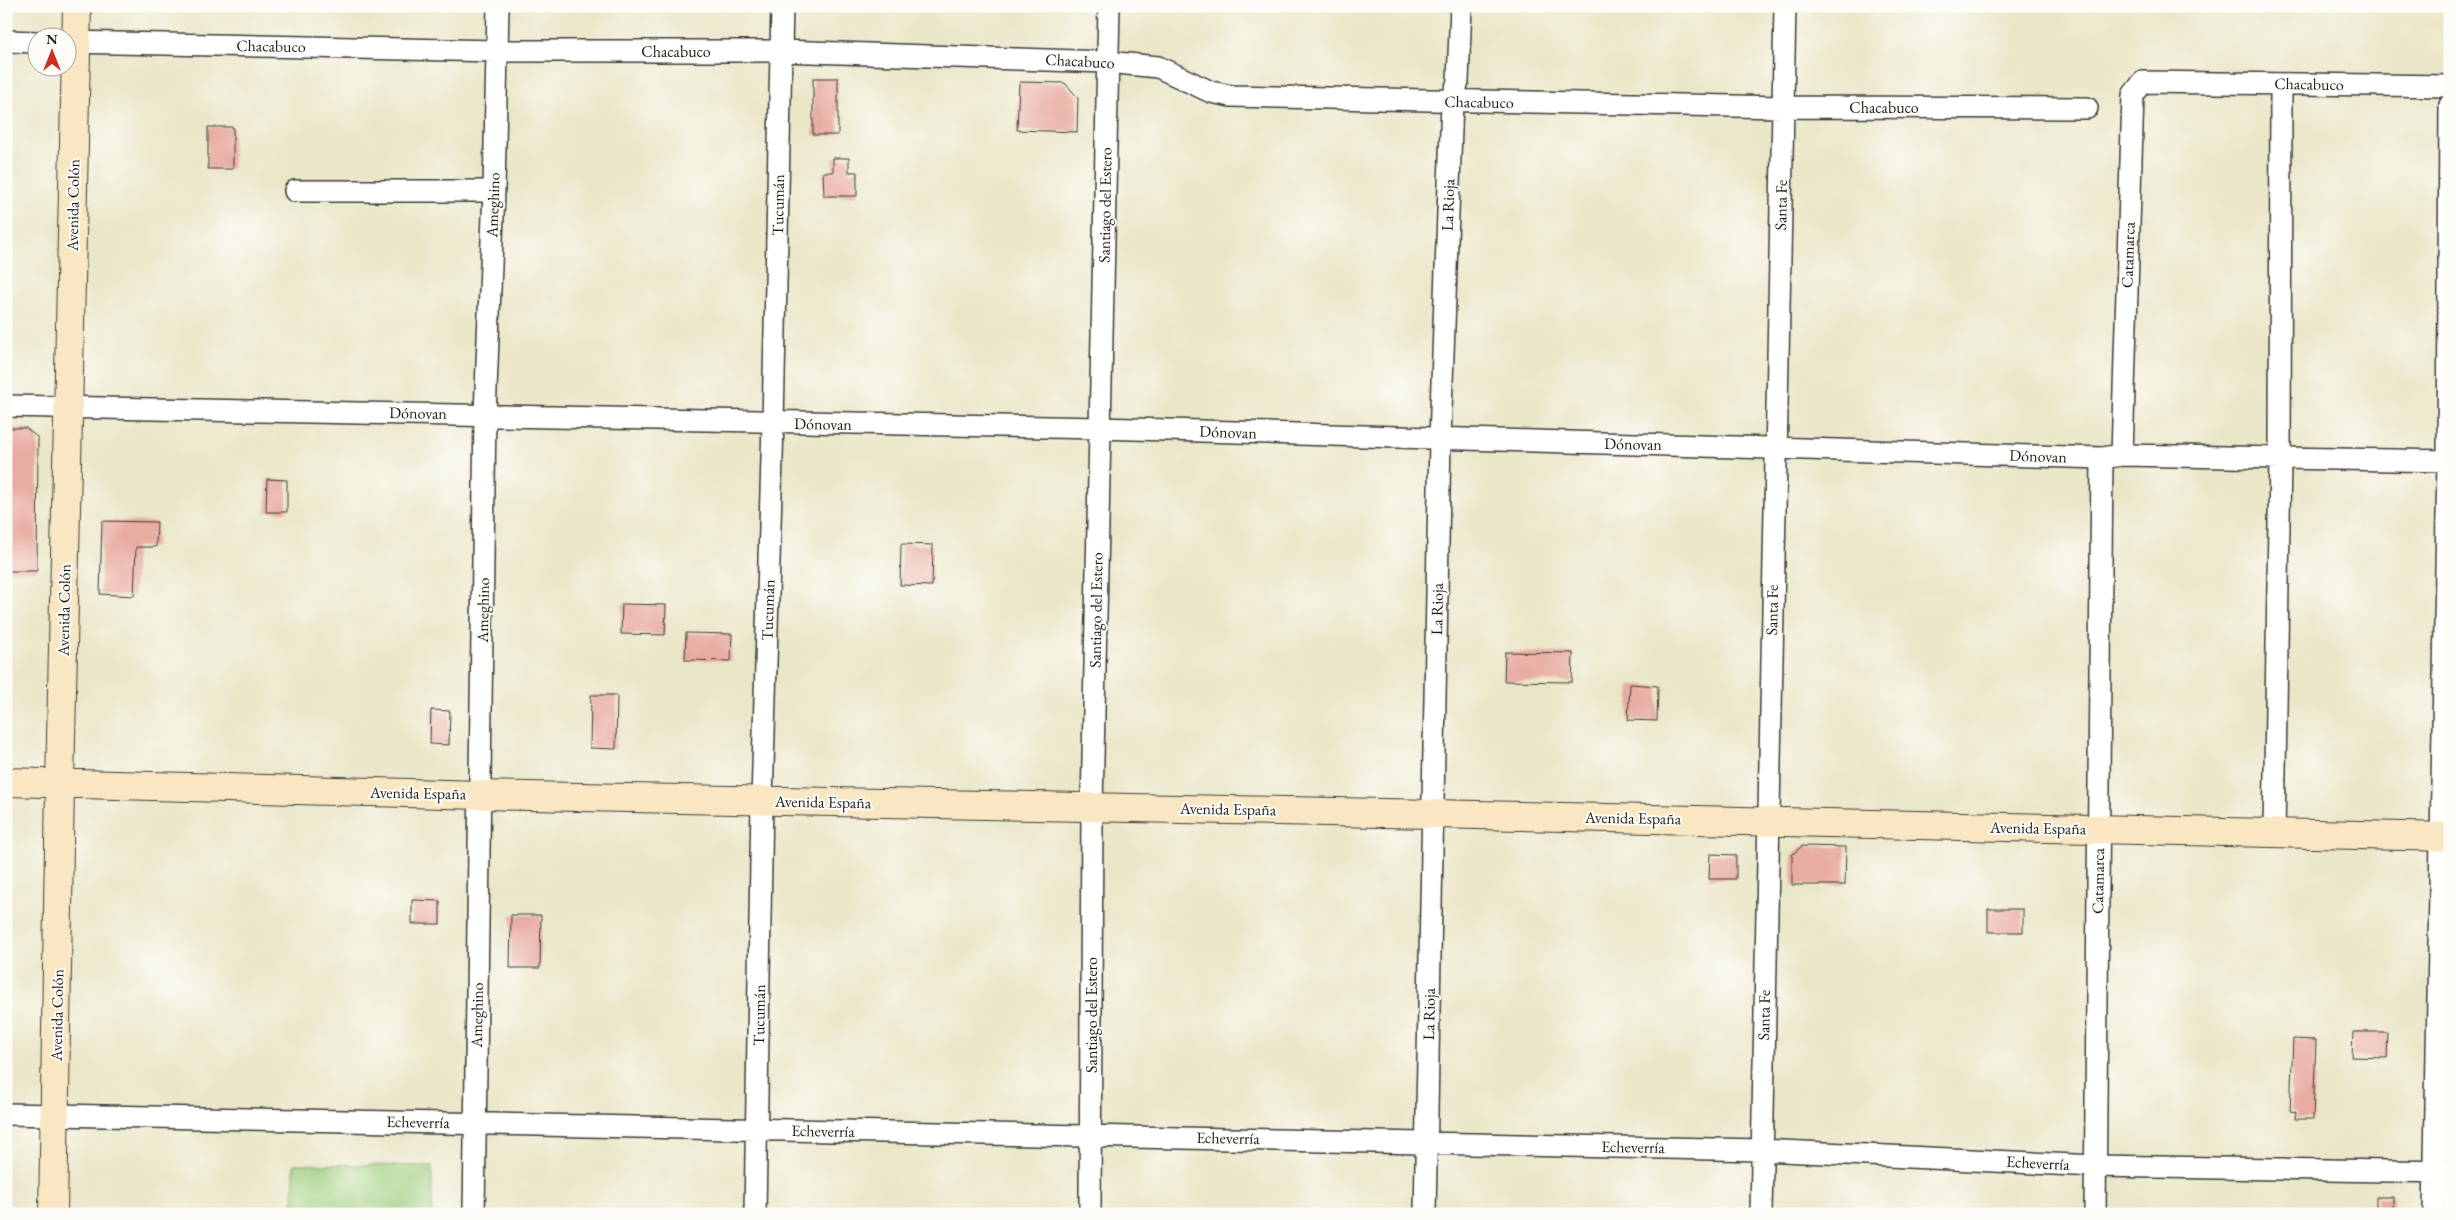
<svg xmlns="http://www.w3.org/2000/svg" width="2456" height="1220" font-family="'EB Garamond',serif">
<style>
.green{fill:#9dcd7c;stroke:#5c744c}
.building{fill:#e8aca2}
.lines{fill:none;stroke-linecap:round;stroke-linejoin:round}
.street-casing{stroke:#3b3a36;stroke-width:24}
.secondary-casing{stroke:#3b3a36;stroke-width:30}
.street{stroke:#fff;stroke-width:21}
.secondary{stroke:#f9e7c3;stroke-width:28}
.labels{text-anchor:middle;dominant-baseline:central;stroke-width:4;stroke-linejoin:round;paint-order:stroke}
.street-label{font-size:16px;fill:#1c1c1c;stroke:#fdfcf7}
</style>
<rect width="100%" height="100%" fill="#fdfcf7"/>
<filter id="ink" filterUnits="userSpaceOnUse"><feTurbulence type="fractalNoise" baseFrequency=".02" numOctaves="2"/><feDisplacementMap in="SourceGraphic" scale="10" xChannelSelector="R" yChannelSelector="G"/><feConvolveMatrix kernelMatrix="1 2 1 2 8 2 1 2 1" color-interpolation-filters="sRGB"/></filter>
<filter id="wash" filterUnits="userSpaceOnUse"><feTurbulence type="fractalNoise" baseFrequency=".0096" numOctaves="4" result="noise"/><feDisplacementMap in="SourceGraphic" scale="20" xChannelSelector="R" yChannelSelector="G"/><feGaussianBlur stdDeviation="1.12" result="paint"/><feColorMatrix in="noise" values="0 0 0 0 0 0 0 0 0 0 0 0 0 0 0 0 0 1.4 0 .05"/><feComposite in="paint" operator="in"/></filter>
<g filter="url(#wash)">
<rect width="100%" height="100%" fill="#eae6c8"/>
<path class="green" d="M294 1164 432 1166V1214H293Z"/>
<g id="blocks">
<path class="building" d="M813 78H838V135H813Z
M1020 82 1065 83 1078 98 1077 132 1017 130 1019 84Z
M208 127H233V169H208Z
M833 158H849V172H857V196H824L823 172H833Z
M6 428H26L38 438 37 571H6Z
M267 479 287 480V512H266Z
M102 521 157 522 156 547H136L134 596 100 594Z
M901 544 933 545 932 586 900 585Z
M622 604 666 605 665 635 621 634Z
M686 633 732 634 731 661 685 660Z
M1505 652 1573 653 1572 682 1504 681Z
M1630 684 1658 686 1657 721 1628 720Z
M591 695H617L616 749 590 748Z
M431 710 450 711 449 745 430 744Z
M1802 846 1846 847 1845 885H1792V855Z
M1710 854 1736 855V879H1709Z
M412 900 440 901V924H412Z
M1988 909H2023V932H1988Z
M511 915H541L540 968H510Z
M2353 1032H2388L2387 1058 2352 1057Z
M2293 1039 2316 1040 2313 1119H2295L2296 1112 2290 1111Z
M2376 1197H2393V1214H2376Z"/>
</g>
</g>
<g filter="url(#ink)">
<use href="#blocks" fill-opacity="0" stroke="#3b3a36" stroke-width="1"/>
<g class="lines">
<defs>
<path id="street" d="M6 41 38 42
M68 42 497 51H781L1107 62 1158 67 1211 92 1231 96 1783 107 2087 108
M295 191H494
M6 406 1100 428 2102 458 2122 455 2450 461
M2122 455 2133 95 2143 82 2450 86
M2274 834 2280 459 2281 84
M6 1114 1762 1150 2095 1166 2450 1172
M474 1214 485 414 494 191 498 6
M755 1214 762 801 773 423 782 6
M1090 1214 1092 806 1109 6
M1425 1214 1440 439 1452 101 1458 81 1461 6
M1761 1214 1785 6
M2095 1214 2102 458
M2434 1214 2448 461 2450 105"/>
<path id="secondary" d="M6 782 481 795 1433 814 2450 837
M53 1214 60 784 77 6"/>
</defs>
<use href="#street" class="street-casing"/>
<use href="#secondary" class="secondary-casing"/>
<use href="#street" class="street"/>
<use href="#secondary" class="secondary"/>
</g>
</g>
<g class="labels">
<g class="street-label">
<text transform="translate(271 46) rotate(1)">Chacabuco</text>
<text x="676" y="51">Chacabuco</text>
<text transform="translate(1080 61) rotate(3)">Chacabuco</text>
<text transform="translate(2309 84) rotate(1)">Chacabuco</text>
<text transform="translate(1479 102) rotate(1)">Chacabuco</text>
<text x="1884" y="107">Chacabuco</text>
<text transform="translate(73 205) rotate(-89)">Avenida Colón</text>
<text transform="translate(493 205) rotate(-88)">Ameghino</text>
<text transform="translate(778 205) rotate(-89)">Tucumán</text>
<text transform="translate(1105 205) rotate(-89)">Santiago del Estero</text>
<text transform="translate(1448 205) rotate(-88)">La Rioja</text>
<text transform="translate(1781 205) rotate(-89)">Santa Fe</text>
<text transform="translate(2128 255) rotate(-88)">Catamarca</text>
<text transform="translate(418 413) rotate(1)">Dónovan</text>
<text transform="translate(823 424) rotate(1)">Dónovan</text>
<text transform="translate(1228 432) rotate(2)">Dónovan</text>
<text transform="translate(1633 444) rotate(1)">Dónovan</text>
<text transform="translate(2038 456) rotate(2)">Dónovan</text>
<text transform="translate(1437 609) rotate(-89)">La Rioja</text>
<text transform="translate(64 610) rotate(-89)">Avenida Colón</text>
<text transform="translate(483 610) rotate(-89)">Ameghino</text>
<text transform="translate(768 610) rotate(-88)">Tucumán</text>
<text transform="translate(1096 610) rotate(-89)">Santiago del Estero</text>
<text transform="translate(1772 610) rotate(-89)">Santa Fe</text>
<text transform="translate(418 793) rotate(1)">Avenida España</text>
<text transform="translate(823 802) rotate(1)">Avenida España</text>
<text transform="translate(1228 809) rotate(1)">Avenida España</text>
<text transform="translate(1633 818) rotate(1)">Avenida España</text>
<text transform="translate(2038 828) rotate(1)">Avenida España</text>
<text transform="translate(2098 881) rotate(-89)">Catamarca</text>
<text transform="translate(1429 1014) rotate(-89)">La Rioja</text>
<text transform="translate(57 1015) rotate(-89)">Avenida Colón</text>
<text transform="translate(477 1015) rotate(-89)">Ameghino</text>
<text transform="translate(759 1015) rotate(-89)">Tucumán</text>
<text transform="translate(1091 1015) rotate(-90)">Santiago del Estero</text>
<text transform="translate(1764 1015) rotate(-89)">Santa Fe</text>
<text transform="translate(418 1122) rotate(1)">Echeverría</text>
<text transform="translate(823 1131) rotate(1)">Echeverría</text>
<text transform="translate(1228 1138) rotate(1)">Echeverría</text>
<text transform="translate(1633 1147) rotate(1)">Echeverría</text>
<text transform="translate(2038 1163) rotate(3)">Echeverría</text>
</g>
</g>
<rect width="2456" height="1220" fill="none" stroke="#fdfcf7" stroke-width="25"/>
<g transform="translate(52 52)"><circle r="24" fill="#fdfcf7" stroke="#a3a29f"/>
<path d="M0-4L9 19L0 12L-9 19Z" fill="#c8321e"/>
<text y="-8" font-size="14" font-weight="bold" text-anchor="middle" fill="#1c1c1c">N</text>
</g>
</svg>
